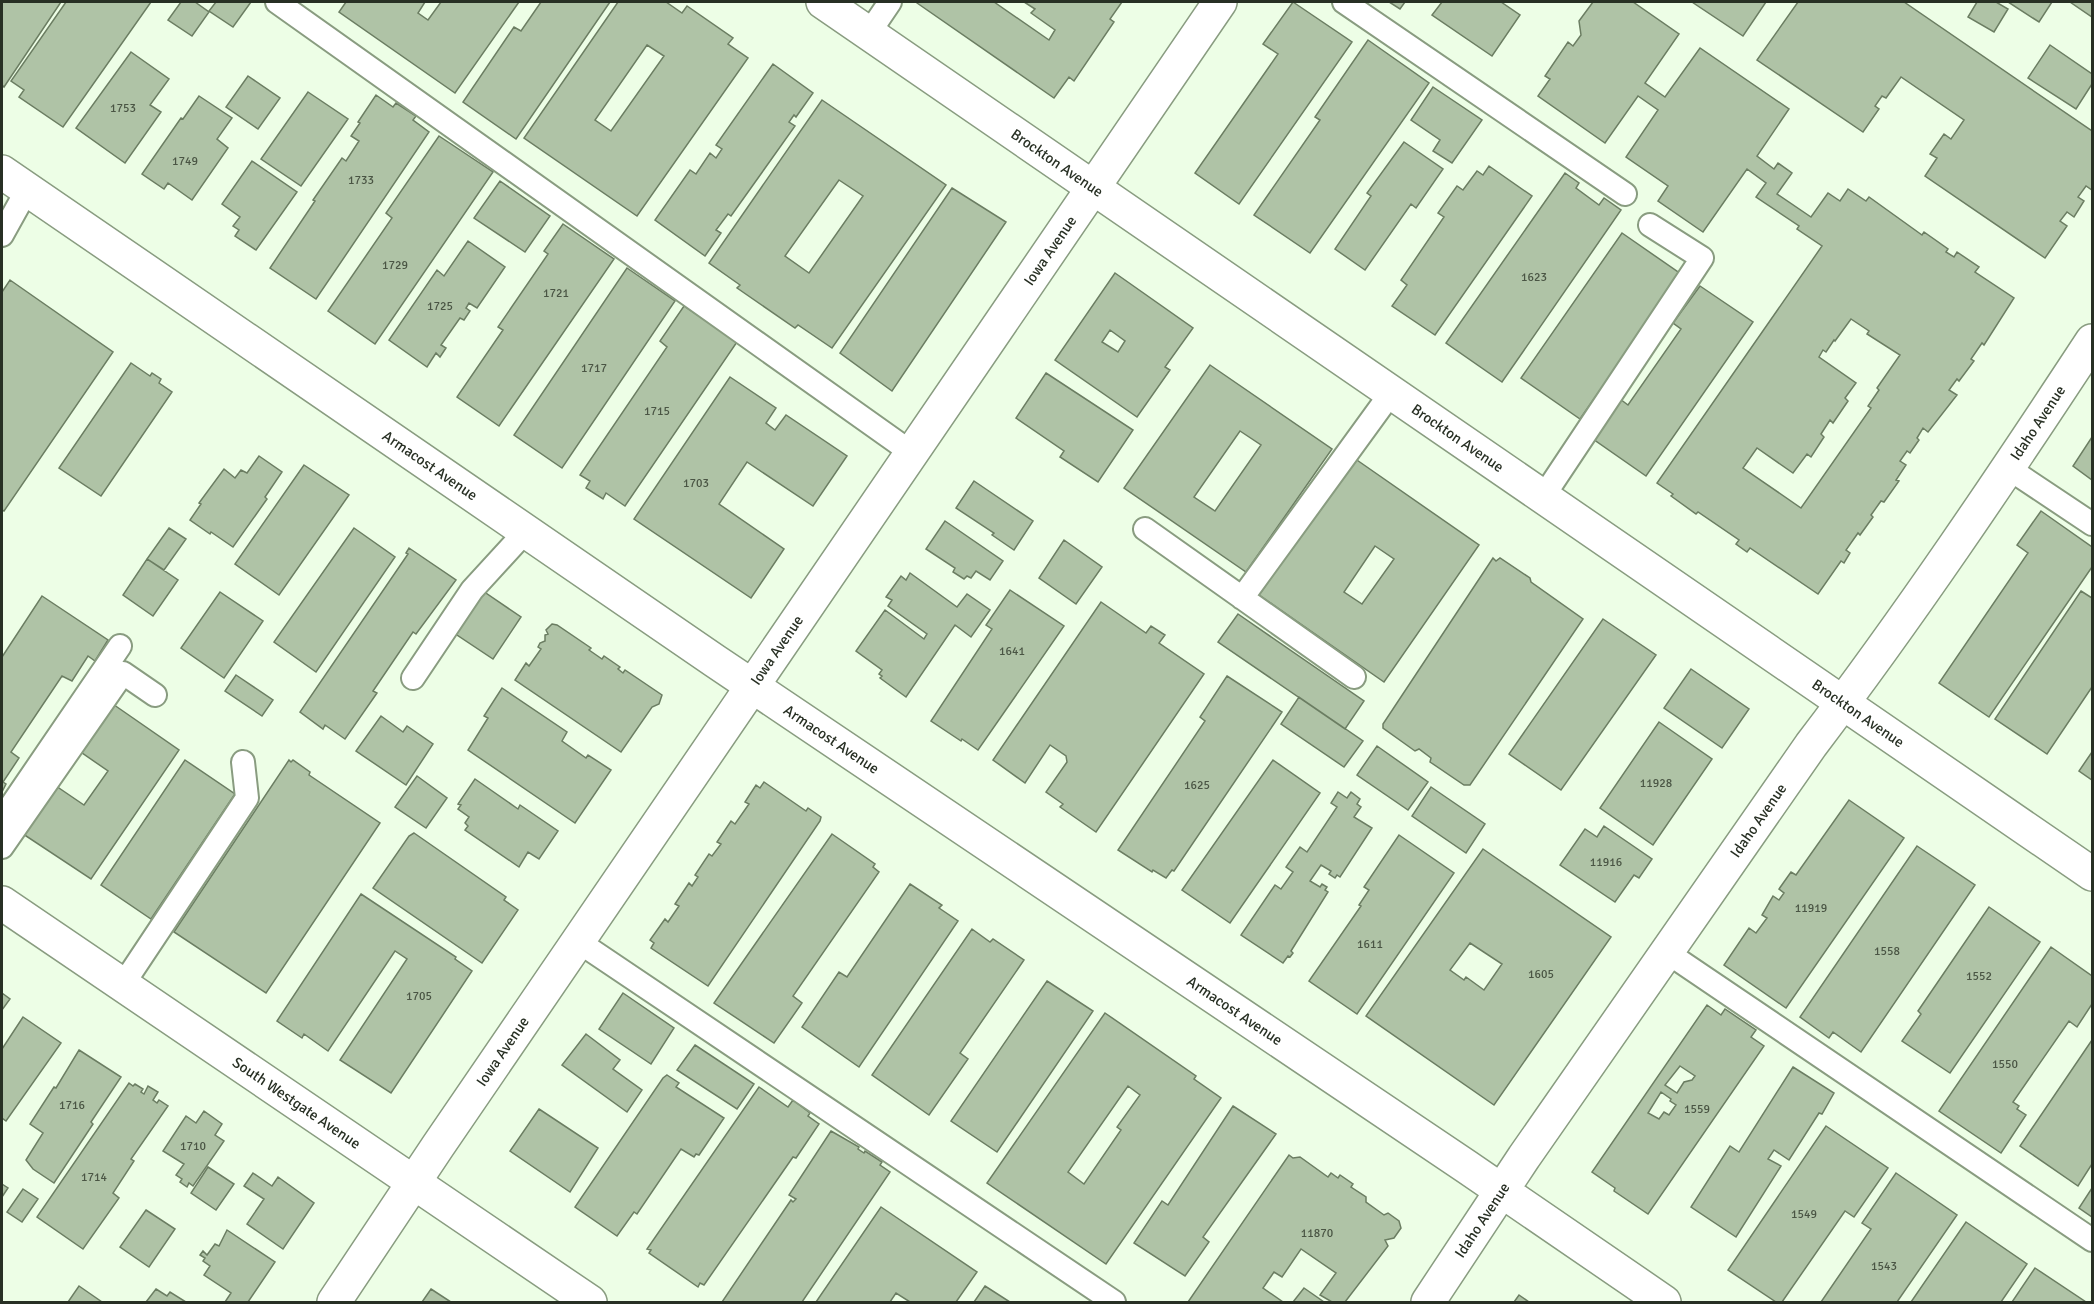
<svg xmlns="http://www.w3.org/2000/svg" width="2094" height="1304" font-family="Signika,sans-serif">
<style>
.building{fill:#afc3a6;stroke:#6b7d62;stroke-width:1.5;fill-rule:evenodd}
.lines{fill:none;stroke-linecap:round;stroke-linejoin:round}
.lane-casing{stroke:#899c80;stroke-width:26}
.street-casing{stroke:#899c80;stroke-width:36}
.lane{stroke:#fff;stroke-width:22}
.street{stroke:#fff;stroke-width:33}
.labels{text-anchor:middle;dominant-baseline:central;stroke-width:5;stroke-linejoin:round;paint-order:stroke}
.number-label{font-size:12px;fill:#4a5544}
.street-label{font-size:15px;fill:#283024;stroke:#fff}
</style>
<rect width="100%" height="100%" fill="#edfee6"/>
<path class="building" d="M2 2H61L4 87 2 85Z
M66 2H151L63 127 19 97 24 90 11 81Z
M181 2H195L209 12 192 36 168 20Z
M216 2H251L233 27 209 11Z
M346 2H425L418 13 428 20 441 2H519L455 93 339 12Z
M541 2H610L516 139 463 102 514 27 521 31Z
M618 2H666L682 13 687 6 733 38 728 44 748 58 637 216 524 138ZM647 45 664 56 611 131 595 120Z
M918 2H994L1049 40 1055 30 1031 13 1035 9 1024 2H1122L1110 19 1114 22 1074 81 1069 77 1054 98 917 3Z
M1293 2 1352 42 1239 204 1195 173 1278 54 1263 44Z
M1389 2H1405L1400 9Z
M1442 2H1501L1520 15 1492 56 1432 15Z
M1593 2H1633L1679 34 1645 83 1665 97 1700 48 1789 109 1757 156 1774 169 1778 163 1792 173 1777 194 1811 217 1828 193 1840 201 1848 189 1866 201 1869 197 1922 235 1924 232 1948 249 1946 252 1954 257 1957 252 1979 267 1975 272 2014 298 1984 345 1982 343 1971 359 1974 361 1959 381 1957 379 1949 390 1957 395 1928 432 1923 428 1917 438 1919 440 1910 453 1907 451 1900 461 1906 465 1896 480 1899 481 1884 502 1881 501 1871 515 1873 517 1860 535 1858 533 1846 550 1850 553 1844 563 1841 561 1818 594 1750 548 1747 552 1736 544 1739 540 1698 512 1696 514 1671 496 1673 494 1657 483 1822 246 1797 229 1799 226 1756 197 1766 183 1747 169 1703 232 1658 201 1668 186 1626 157 1658 110 1638 96 1605 143 1538 96 1550 79 1545 76 1568 42 1573 46 1581 35 1579 21ZM1851 319 1869 331 1867 334 1900 355 1877 388 1879 390 1868 406 1871 408 1801 508 1743 468 1757 448 1793 473 1807 454 1811 457 1824 437 1821 434 1830 420 1833 423 1848 401 1845 398 1856 383 1819 357 1823 350 1826 352 1834 340 1835 341Z
M1692 2H1766L1743 36Z
M1798 2H1904L2092 131V190L2086 186 2078 197 2084 201 2074 217 2067 212 2060 221 2067 226 2045 258 1925 176 1937 158 1930 154 1944 134 1951 139 1964 120 1901 77 1886 98 1882 96 1875 106 1879 109 1863 132 1757 60Z
M1977 2H1996L2008 9 1994 32 1968 17Z
M2008 2H2052L2039 22Z
M2070 2H2092V17Z
M1368 40 1429 83 1310 253 1254 215 1320 120 1315 117Z
M2050 45 2092 74V84L2076 109 2028 78Z
M131 52 169 79 150 105 161 112 125 163 76 128Z
M773 64 813 93 796 117 794 115 789 122 795 126 731 216 728 214 716 230 721 233 705 256 655 220 690 170 696 174 710 153 716 158 722 149 716 145Z
M248 76 280 98 258 129 226 107Z
M1433 87 1482 120 1452 163 1433 151 1440 140 1411 120Z
M308 92 348 119 301 186 261 159Z
M376 95 393 107 396 103 416 116 413 120 429 132 316 299 270 268 315 201 313 200 342 158 346 161 359 141 351 136 360 123 358 122Z
M199 96 232 118 217 139 228 148 192 200 168 183 164 189 142 174 181 118 183 119Z
M822 100 946 185 832 348 798 325 795 328 737 288 740 285 709 263ZM839 180 863 196 809 273 785 256Z
M439 136 493 172 375 344 328 311 392 218 386 213Z
M1404 142 1443 169 1416 208 1411 204 1365 270 1335 249 1371 196 1367 193Z
M252 161 297 192 256 250 235 236 239 230 233 226 240 217 222 204Z
M1489 166 1532 196 1435 335 1392 306 1407 285 1401 280 1444 217 1438 213 1457 186 1463 190 1477 171 1483 175Z
M1565 173 1579 183 1576 188 1599 205 1604 198 1621 210 1502 382 1446 343Z
M500 181 550 216 525 252 474 218Z
M952 188 1006 222 892 391 840 353Z
M563 224 614 259 499 426 457 397 503 330 498 327 548 254 544 251Z
M1622 233 1681 274 1580 419 1521 378Z
M468 241 505 267 477 308 469 303 466 308 470 311 464 320 460 318 441 345 446 348 440 357 436 353 427 367 389 340 437 270 444 276Z
M627 268 675 301 562 468 514 435Z
M1115 273 1193 328 1165 367 1170 370 1137 417 1055 360ZM1110 330 1125 341 1118 352 1102 342Z
M10 280 113 352 4 511 2 510V292Z
M1700 286 1753 322 1646 476 1593 439 1620 399 1628 405 1681 329 1673 323Z
M684 306 737 342 625 506 606 493 603 499 586 488 590 481 580 475 667 347 660 341Z
M131 363 150 376 152 373 161 379 159 383 172 392 101 496 59 468Z
M1210 365 1332 449 1246 572 1124 488ZM1240 431 1261 445 1215 511 1194 497Z
M1046 373 1133 430 1098 482 1060 457 1064 451 1016 418Z
M730 377 776 408 766 423 775 430 786 415 847 456 813 506 747 462 719 504 784 549 751 598 634 519Z
M2092 437V480L2073 466Z
M259 456 282 472 265 497 267 499 233 547 211 532 210 534 190 520 201 504 199 503 224 469 235 478 241 470 247 473Z
M1354 458 1479 545 1384 682 1259 595ZM1375 546 1394 559 1362 604 1344 592Z
M304 465 349 495 279 595 235 564Z
M974 481 1033 521 1014 550 992 535 994 533 956 508Z
M2041 511 2092 547V567L1989 717 1939 683 2028 553 2017 545Z
M945 521 1003 561 990 580 976 571 971 578 967 576 964 579 953 572 955 568 926 549Z
M169 528 186 539 164 570 147 559Z
M354 528 395 557 316 672 274 642Z
M1064 540 1102 567 1076 604 1039 578Z
M409 548 456 580 416 634 413 632 373 691 377 693 345 739 325 725 323 729 300 712 408 554 406 553Z
M1493 558 1496 561 1500 558 1530 578 1531 582 1583 619 1470 785H1464L1430 762 1431 758 1419 749 1415 751 1383 728V724Z
M147 559 178 580 153 616 123 595Z
M910 573 957 607 967 594 990 610 971 637 955 625 906 697 880 678 882 676 879 674 882 670 856 651 885 610 924 639 927 634 888 606 892 600 886 597 901 576 906 580Z
M480 589 521 617 493 659 454 633Z
M1010 590 1064 626 978 750 962 739 961 741 931 721 992 629 986 625Z
M2081 591 2092 598V687L2047 754 1995 719Z
M220 592 263 621 224 678 181 648Z
M42 596 108 640 95 661 88 656 72 681 62 676 11 752 19 758 3 782 6 784 2 792V657Z
M1101 602 1146 633 1151 626 1165 635 1159 643 1204 674 1096 832 1060 807 1063 804 1046 792 1067 762 1066 756 1050 745 1025 783 993 760Z
M1238 614 1364 701 1345 729 1218 642Z
M1603 619 1656 655 1561 790 1509 754Z
M552 624 557 625 591 648 589 650 602 659 604 656 620 667 618 669 623 673 625 670 662 695 659 704 652 707 621 752 515 680 526 663 529 666 541 649 538 647 540 643 545 641V635L548 634 546 630Z
M1691 669 1749 709 1722 748 1664 708Z
M236 675 273 700 262 716 225 691Z
M1227 676 1282 712 1174 871 1172 870 1166 878 1153 870 1152 872 1118 850 1205 721 1200 717Z
M502 688 567 732 562 741 586 758 588 755 611 770 575 823 468 750 488 718 484 716Z
M1299 697 1363 741 1344 767 1281 724Z
M107 700 179 750 91 879 20 832 53 784 84 805 108 771 75 748Z
M381 716 403 732 407 726 433 744 406 785 356 751Z
M1659 722 1712 759 1653 845 1600 808Z
M1377 746 1428 782 1408 810 1357 775Z
M2092 752V780L2079 771Z
M185 760 235 794 151 919 101 885Z
M289 760 291 762 293 760 310 772 309 775 380 823 266 993 174 932Z
M1273 760 1320 793 1230 923 1182 890Z
M417 776 447 798 426 828 395 807Z
M475 779 518 809 520 805 558 831 539 859 528 852 519 867 465 830 468 826 465 823 469 817 458 809 461 805 458 804Z
M764 782 806 811 808 808 821 817 820 821 708 986 651 948 654 943 650 940 665 919 668 922 679 906 675 904 689 883 692 886 698 877 695 875 709 854 712 856 721 844 717 842 731 821 735 824 749 804 745 802 756 785 760 788Z
M1431 787 1485 824 1466 853 1412 816Z
M1338 792 1347 798 1351 792 1360 799 1357 804 1361 807 1354 817 1372 828 1340 877 1337 875 1335 878 1329 874 1331 871 1321 865 1310 881 1320 887 1322 884 1327 887 1325 890 1328 892 1291 951 1293 953 1290 957 1288 956 1283 963 1241 935 1275 885 1281 889 1293 872 1286 867 1300 847 1307 852 1337 807 1331 803Z
M1849 800 1904 838 1786 1008 1724 965 1749 928 1756 933 1767 918 1762 915 1773 896 1779 900 1784 893 1779 889 1791 872 1796 875Z
M1604 826 1652 859 1639 878 1634 875 1615 902 1560 865 1585 829 1597 837Z
M414 833 506 897 504 900 518 910 482 963 373 888 409 836Z
M832 834 875 864 873 867 879 872 793 996 802 1003 774 1043 714 1003Z
M1399 835 1454 873 1357 1014 1309 981 1361 906 1359 905 1369 890 1364 887Z
M1917 846 1975 885 1861 1052 1833 1032 1829 1038 1800 1017Z
M1483 849 1611 937 1494 1105 1366 1016ZM1470 943 1502 964 1484 990 1466 977 1464 980 1450 970Z
M910 884 942 905 939 908 958 921 859 1067 802 1027 839 972 847 977Z
M361 894 456 957 455 959 472 971 391 1093 340 1060 407 959 395 951 328 1051 304 1034 302 1038 277 1021Z
M1989 907 2040 942 1950 1073 1902 1041 1921 1014 1918 1011Z
M972 929 990 942 993 939 1024 960 960 1053 968 1059 929 1115 872 1075Z
M2051 947 2092 976V1004L2077 1027 2069 1021 2013 1102 2019 1106 2017 1109 2026 1115 2001 1153 1939 1111Z
M1047 981 1093 1011 997 1152 951 1121Z
M2 993 10 999 2 1010Z
M623 993 674 1028 651 1064 599 1029Z
M1707 1005 1721 1015 1725 1009 1756 1030 1751 1037 1764 1046 1648 1214 1614 1191 1615 1188 1592 1172ZM1680 1066 1695 1076 1692 1080 1684 1082 1677 1093 1665 1085ZM1661 1092 1671 1099 1670 1101 1676 1105 1669 1115 1664 1112 1659 1119 1648 1113Z
M1105 1013 1196 1076 1194 1079 1221 1098 1106 1264 987 1183ZM1128 1086 1140 1095 1117 1127 1121 1130 1084 1184 1068 1172Z
M23 1017 61 1043 6 1121 2 1118V1049Z
M586 1034 620 1060 613 1069 642 1090 627 1112 562 1065Z
M2092 1040V1164L2078 1186 2020 1146Z
M695 1045 754 1084 737 1109 677 1070Z
M79 1050 121 1077 91 1122 93 1124 54 1183 33 1169 26 1160 43 1133 30 1124 54 1087 56 1088Z
M1793 1067 1834 1093 1822 1114 1819 1113 1789 1160 1774 1150 1768 1159 1781 1166 1736 1237 1691 1207 1730 1146 1739 1152Z
M667 1075 679 1083 676 1087 724 1118 699 1155 696 1154 694 1157 681 1149 637 1214 634 1212 617 1236 575 1207 663 1078Z
M129 1083 133 1086 135 1084 143 1089 141 1092 144 1094 148 1086 158 1092 153 1100 157 1103 159 1100 168 1106 131 1159 134 1161 113 1193 119 1198 83 1249 37 1217Z
M759 1087 788 1107 793 1100 810 1113 808 1116 819 1124 796 1158 793 1157 704 1285 700 1283 698 1287 649 1253 651 1250 647 1249Z
M1233 1106 1276 1134 1203 1237 1209 1242 1185 1276 1134 1243 1162 1201 1168 1205Z
M539 1109 598 1148 570 1192 510 1151Z
M204 1111 222 1124 215 1135 224 1141 193 1186 189 1183 187 1187 180 1182 182 1179 176 1175 184 1164 163 1151 186 1116 196 1123Z
M1826 1126 1888 1168 1854 1217 1845 1211 1782 1302H1776L1728 1270Z
M831 1131 859 1147 858 1149 864 1153 865 1151 882 1162 880 1165 890 1172 802 1302H722L791 1200 793 1202 796 1199 789 1195Z
M1289 1155 1293 1158 1300 1157 1328 1177 1331 1173 1338 1178 1340 1175 1353 1184 1351 1187 1366 1197V1202L1384 1215 1388 1213 1399 1221 1401 1228 1394 1238 1385 1240 1388 1246 1345 1302H1332L1320 1295 1336 1273 1301 1249 1282 1277 1274 1272 1263 1288 1283 1302H1188Z
M208 1167 234 1184 216 1210 191 1193Z
M253 1173 272 1186 278 1177 314 1203 283 1249 247 1224 264 1199 244 1186Z
M1896 1173 1957 1215 1897 1302H1821L1871 1229 1862 1223Z
M2 1184 8 1188 2 1197Z
M2092 1188V1217L2079 1208Z
M23 1189 38 1199 22 1222 7 1212Z
M881 1207 977 1272 956 1302H910L896 1293 890 1302H816Z
M146 1210 175 1229 149 1267 120 1247Z
M1966 1222 2027 1264 2001 1302H1911Z
M227 1230 275 1262 248 1302H225L231 1293 204 1275 210 1266 203 1261 205 1258 200 1255 203 1251 207 1255 215 1244 219 1246Z
M2035 1268 2086 1302H2012Z
M79 1286 102 1302H68Z
M985 1286 1010 1302H974Z
M1304 1288 1324 1302H1293Z
M156 1289 167 1296 170 1292 186 1302H146Z
M431 1289 451 1302H422Z
M1519 1295 1529 1302H1514Z"/>
<g class="lines">
<defs>
<path id="lane" d="M277 2 912 453
M1344 2 1625 194
M869 33 890 2
M2 235 27 190
M2008 468 2092 524
M1543 497 1702 258 1650 225
M1145 529 1354 677
M1242 598 1391 393
M413 678 472 590 526 531
M2 819 120 646
M2 847 123 673 155 695
M579 942 1114 1302
M1668 953 2092 1240
M122 986 247 798 243 762"/>
<g id="street">
<path id="s1" d="M823 2 2092 874"/>
<path id="s2" d="M2 172 715 661 1467 1167 1664 1302"/>
<path id="s3" d="M2 903 590 1302"/>
<path id="s4" d="M334 1302 438 1146 1220 2"/>
<path id="s5" d="M1428 1302 1524 1157 1811 745C1910 615 2002 478 2092 341"/>
</g>
</defs>
<use href="#lane" class="lane-casing"/>
<use href="#street" class="street-casing"/>
<use href="#lane" class="lane"/>
<use href="#street" class="street"/>
</g>
<g class="labels">
<g class="number-label">
<text x="123" y="108">1753</text>
<text x="185" y="161">1749</text>
<text x="361" y="180">1733</text>
<text x="395" y="265">1729</text>
<text x="1534" y="277">1623</text>
<text x="556" y="293">1721</text>
<text x="440" y="306">1725</text>
<text x="594" y="368">1717</text>
<text x="657" y="411">1715</text>
<text x="696" y="483">1703</text>
<text x="1012" y="651">1641</text>
<text x="1656" y="783">11928</text>
<text x="1197" y="785">1625</text>
<text x="1606" y="862">11916</text>
<text x="1811" y="908">11919</text>
<text x="1370" y="944">1611</text>
<text x="1887" y="951">1558</text>
<text x="1541" y="974">1605</text>
<text x="1979" y="976">1552</text>
<text x="419" y="996">1705</text>
<text x="2005" y="1064">1550</text>
<text x="72" y="1105">1716</text>
<text x="1697" y="1109">1559</text>
<text x="193" y="1146">1710</text>
<text x="94" y="1177">1714</text>
<text x="1804" y="1214">1549</text>
<text x="1317" y="1233">11870</text>
<text x="1884" y="1266">1543</text>
</g>
<g class="street-label">
<text stroke="none"><textPath href="#s1" startOffset="284">Brockton Avenue</textPath></text>
<text stroke="none"><textPath href="#s4" startOffset="1272">Iowa Avenue</textPath></text>
<text stroke="none"><textPath href="#s5" startOffset="1070">Idaho Avenue</textPath></text>
<text stroke="none"><textPath href="#s1" startOffset="770">Brockton Avenue</textPath></text>
<text stroke="none"><textPath href="#s2" startOffset="519">Armacost Avenue</textPath></text>
<text stroke="none"><textPath href="#s4" startOffset="788">Iowa Avenue</textPath></text>
<text stroke="none"><textPath href="#s1" startOffset="1256">Brockton Avenue</textPath></text>
<text stroke="none"><textPath href="#s2" startOffset="1005">Armacost Avenue</textPath></text>
<text stroke="none"><textPath href="#s5" startOffset="584">Idaho Avenue</textPath></text>
<text stroke="none"><textPath href="#s2" startOffset="1491">Armacost Avenue</textPath></text>
<text stroke="none"><textPath href="#s4" startOffset="302">Iowa Avenue</textPath></text>
<text stroke="none"><textPath href="#s3" startOffset="356">South Westgate Avenue</textPath></text>
<text stroke="none"><textPath href="#s5" startOffset="98">Idaho Avenue</textPath></text>
</g>
</g>
<rect width="2094" height="1304" fill="none" stroke="#283024" stroke-width="6"/>
</svg>
